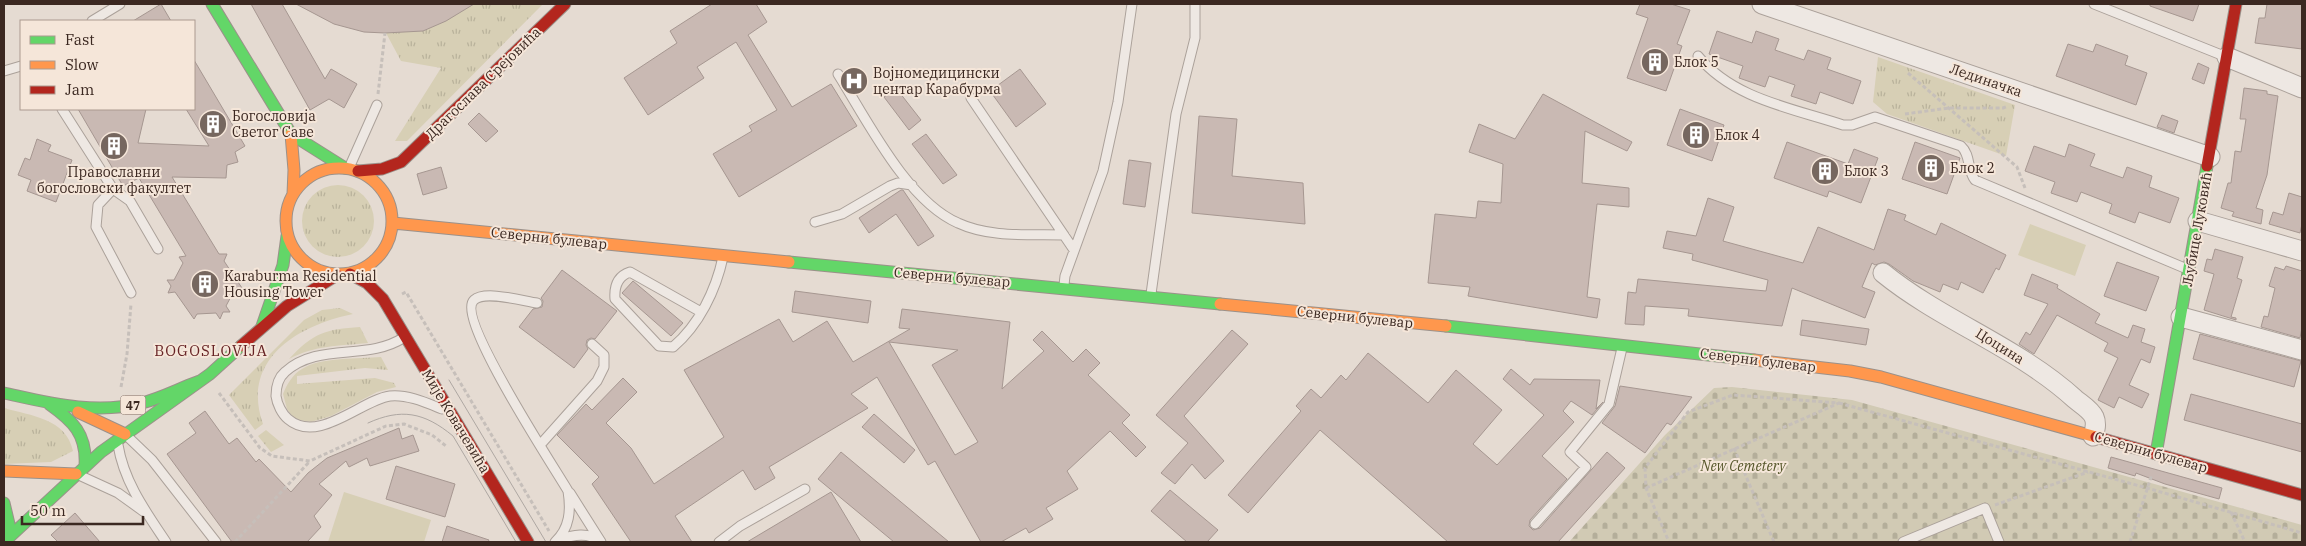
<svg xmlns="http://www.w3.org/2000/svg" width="2306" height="546" font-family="'IBM Plex Serif',serif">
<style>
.grass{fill:url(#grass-tufts)}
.cemetery{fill:url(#cemetery-stones)}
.pitch{fill:#d7cfb5}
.building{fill:#c9b9b3;stroke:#a69791;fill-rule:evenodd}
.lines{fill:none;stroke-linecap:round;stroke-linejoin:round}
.lane-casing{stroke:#aba19a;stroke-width:11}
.street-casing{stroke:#aba19a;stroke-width:21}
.fast-casing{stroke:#9b918a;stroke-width:13}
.slow-casing{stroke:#9b918a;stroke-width:13}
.jam-casing{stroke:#9b918a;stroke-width:13}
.path{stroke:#c6bfba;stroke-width:3;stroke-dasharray:4 2.5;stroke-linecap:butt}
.lane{stroke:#eee8e3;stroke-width:9}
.street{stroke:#eee8e3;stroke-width:19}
.fast{stroke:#63d668;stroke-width:11}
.slow{stroke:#ff974d;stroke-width:11}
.jam{stroke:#b3261e;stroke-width:11}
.tram{stroke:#aea7a2;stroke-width:1}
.labels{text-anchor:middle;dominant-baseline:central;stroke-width:4;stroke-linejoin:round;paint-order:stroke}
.shield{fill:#f5e6d9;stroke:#736158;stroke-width:1}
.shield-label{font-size:12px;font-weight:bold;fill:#3b2821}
.poi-label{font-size:14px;fill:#3b2821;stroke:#f5e6d9;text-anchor:start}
.street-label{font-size:14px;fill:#3b2821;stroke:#f5e6d9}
.park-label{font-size:14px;font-style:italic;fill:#555629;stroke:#f5e6d9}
.neighbourhood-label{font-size:15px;letter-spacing:1px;fill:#662224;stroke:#f5e6d9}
</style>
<defs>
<pattern id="grass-tufts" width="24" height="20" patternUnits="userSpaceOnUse" patternTransform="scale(1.25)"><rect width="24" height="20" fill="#d7cfb5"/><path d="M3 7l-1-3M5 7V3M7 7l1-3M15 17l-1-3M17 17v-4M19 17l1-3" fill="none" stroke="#b9b29b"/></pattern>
<pattern id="cemetery-stones" width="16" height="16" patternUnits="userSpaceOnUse" patternTransform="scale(1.25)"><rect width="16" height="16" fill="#d1cab4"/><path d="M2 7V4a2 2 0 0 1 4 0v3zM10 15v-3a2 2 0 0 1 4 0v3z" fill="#b4ae9a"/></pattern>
</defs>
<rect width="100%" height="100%" fill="#e5dbd2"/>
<path class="grass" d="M473 4H543L407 141H395L441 68 401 61 386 33Z
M1878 57 2015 105 2006 156 1887 114 1873 102Z
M302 221a36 36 0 1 1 72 0a36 36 0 1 1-72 0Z
M340 308 353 314C299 325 240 359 263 424L255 430 229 395 304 320 322 310Z
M360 327 368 343C338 346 316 345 289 359 313 333 326 329 360 327Z
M381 357 388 370 365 368 297 376V384L375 378 394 383 396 387 377 392 331 416 311 422 294 419 287 409 283 394C287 384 293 374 302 369 320 357 359 359 381 357Z
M4 408C31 416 66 418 73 451L51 462 4 464Z
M266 430 284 445 271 452 258 436Z"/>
<path class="cemetery" d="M1732 387 1852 400 2302 525V542H1569L1665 435 1714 388Z"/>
<path class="pitch" d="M2030 224 2086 245 2075 276 2018 255Z
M344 492 431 520 424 542H328Z"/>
<path class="building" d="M161 4 171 21H133Z
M251 4H282L325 79 331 69 357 84 344 108 329 99 310 110Z
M296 4H474L446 21 423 31 385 33 364 32 334 24Z
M712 4H756L767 22 748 35 792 107 831 84 857 126 739 197 713 154 752 131 749 126 777 110 736 42 697 67 704 78 648 115 624 78 677 43 670 31Z
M1640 4H1671L1690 10 1677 44 1682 46 1666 91 1627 78 1648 18 1636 14Z
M2150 4H2199L2193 21 2150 6Z
M2267 4H2302V49L2255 43 2259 18H2265Z
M1717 31 1752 43 1756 31 1779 39 1775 50 1804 60 1808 50 1831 58 1827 69 1861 81 1853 104 1820 92 1816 104 1791 96 1795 85 1769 76 1765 87 1739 78 1743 66 1709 54Z
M2068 44 2093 52 2096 44 2128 56 2125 65 2147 73 2136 105 2056 76Z
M194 60 245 146 235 152 238 162 227 165 226 178 172 177 219 254H227L224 261 234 276H241L238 282 242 288 235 289 226 306 230 312H223L220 319 216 313 197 314 194 319 175 292 168 293 171 286 167 280H174L183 263 179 257 186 256 139 178 123 186 78 109H146L138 143 209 146 186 109H194Z
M2198 63 2209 68 2204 84 2192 79Z
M1020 69 1046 104 1016 127 990 91Z
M896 88 921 120 909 130 884 97Z
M2244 88 2267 91V94L2278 96 2267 175 2256 208 2263 210 2261 224 2232 216 2234 212 2221 208 2228 183H2231L2235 151 2241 152 2246 119H2240Z
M1543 94 1632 142 1627 151 1585 131 1582 183 1629 188V207L1597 204 1587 297 1600 299 1597 318 1468 296 1470 287 1428 283 1435 214 1476 218 1478 201 1501 203 1503 164 1469 152 1479 124 1515 139Z
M1680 109 1724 125 1712 161 1667 145Z
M479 113 498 131 486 142 468 124Z
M2162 115 2178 121 2174 133 2157 127Z
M1199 116 1237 119 1232 176 1303 183 1305 224 1192 213Z
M926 134 957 175 943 184 912 144Z
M37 139 51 145 48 151 72 160 56 202 27 191 31 180 18 175 25 158 30 160Z
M1787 142 1848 164 1854 149 1878 158 1861 203 1829 191 1827 197 1774 178Z
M1915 142 1960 158 1947 194 1902 179Z
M2069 144 2095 154 2090 166 2123 178 2127 167 2152 176 2149 187 2179 198 2170 223 2139 212 2135 223 2109 213 2112 204 2081 192 2077 202 2051 193 2055 182 2025 171 2034 146 2065 157Z
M1129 160 1151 163 1145 207 1123 204Z
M441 167 447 188 423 195 417 174Z
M901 190H903L934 236 918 246 896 214 869 233 859 218Z
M2289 193 2302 197V224L2300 233 2269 224 2273 212 2283 215Z
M1708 198 1734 207 1723 241 1803 263 1818 227 1874 250 1888 209 1906 215 1904 220 1936 235 1941 223 2006 255 1999 270 1996 268 1983 293 1961 282 1958 290 1943 284 1940 292 1913 281 1889 264 1884 262 1875 265 1872 263 1862 287 1875 292 1865 318 1792 288 1782 326 1688 316 1689 309 1645 306 1644 325 1625 324 1628 292 1636 293 1638 279 1766 291 1768 280 1692 260 1693 254 1663 248 1667 231 1696 236Z
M2215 249 2243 257 2237 278 2242 280 2231 317 2236 318V320L2204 310 2214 274 2204 271 2207 259 2212 260Z
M2117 262 2159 277 2146 311 2104 296Z
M2286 266 2302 271V327L2300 338 2261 327 2264 316 2268 317 2275 288 2269 286 2275 267 2284 270Z
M562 270 617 311 595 339 591 338 587 340 586 345 588 349 574 368 519 327 533 309 542 307 543 301 541 298Z
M2032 274 2058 285 2057 288 2100 314 2095 323 2128 338 2133 325 2145 329 2141 342 2155 347 2150 363 2141 359 2129 385 2149 394 2142 408 2119 397 2114 408 2098 400 2118 358 2104 351 2108 343 2057 315 2034 354 2019 344 2026 332 2030 335 2048 304 2024 295Z
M633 281 683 323 671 336 622 293Z
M795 291 871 301 868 323 792 312Z
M902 309 1010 322 1002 389 1044 351 1033 340 1042 331 1073 362 1086 349 1100 363 1088 375 1130 415 1122 423 1146 447 1136 457 1110 431 1067 471 1078 489 1046 508 1053 519 1029 533 1026 528 1001 542H981L935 461 928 465 877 377 851 394 868 408 769 467 775 478 755 490 743 470 675 516 692 542H631L592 484 599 477 557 435 586 404 592 410 623 378 637 392 606 423 631 448 654 484 724 437 684 370 779 319 793 342 827 321 853 362 910 329 899 328ZM889 342 958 350 932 365 978 442 955 455Z
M1802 320 1869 329 1866 345 1800 335Z
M1232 330 1248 344 1184 416 1224 461 1205 479 1192 464 1175 484 1161 473 1188 443 1156 415Z
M2200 334 2301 361 2294 387 2193 359Z
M1368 353 1428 403 1456 370 1502 410 1473 444 1497 465 1544 415 1503 379 1511 369 1530 385 1534 379 1600 380 1596 409 1603 402 1592 415 1571 401 1563 411 1574 422 1542 456 1567 479 1530 520 1529 526 1533 530 1540 528 1607 452 1625 468 1558 542H1448L1320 430 1248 513 1228 495 1301 411 1296 406 1311 389 1321 398 1341 375 1346 380Z
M1620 386 1692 397 1671 425 1667 423 1645 453 1602 423 1615 406Z
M2191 394 2302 424V452L2184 420Z
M205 411 229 444 237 438 256 462 259 459 291 492 308 473 327 458 399 428 402 439 413 435 419 451 370 466 367 458 349 467 346 461 319 484 332 495 314 516 321 527 307 542H232L167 454 196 433 189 423Z
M874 414 915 450 904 463 862 427Z
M841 452 949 542H894L818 479Z
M2111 457 2222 488 2219 499 2165 484 2136 473 2135 476 2108 468Z
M396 466 455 484 445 517 386 499Z
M1170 490 1218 530 1207 542H1187L1151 511Z
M831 492 861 542H747Z
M75 513 100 542H58L51 535Z
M447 526 489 540 488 542H442Z"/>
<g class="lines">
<defs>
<path id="lane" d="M2094 4 2224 56
M92 21 120 4
M1698 56C1733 99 1792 108 1843 125H1852L1875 117 1961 146C1971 155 1967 170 1975 180L2187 269
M4 71 21 66
M838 74C867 120 907 201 958 223 990 238 1029 234 1064 235
M971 98 1074 250
M62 109 113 189 130 201 158 249
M349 168 377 105
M113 189 98 205 96 227 131 293
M815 222 842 214 890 186 898 183 912 185
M1064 285 1065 276 1103 171 1118 102 1132 4
M1151 294 1176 114 1195 38V4
M537 303C523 301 485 290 474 300 455 317 554 467 568 491 571 510 570 528 555 542
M701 312 630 272C618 276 614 286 615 299L659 346 673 347C699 325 716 290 723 257
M403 338C367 361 318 342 285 372 278 378 276 387 276 396 277 404 282 414 288 419 318 445 361 400 390 396 407 394 427 403 442 409
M128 437 152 460 216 542
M118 445C124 482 146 512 166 542
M540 445 597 381 604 367V355L592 344
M81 476 118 493 143 511
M570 493 601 542
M1535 524 1586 467 1570 452 1609 404 1622 348
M558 540C572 535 589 531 600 542
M719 542 740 526 805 489
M1903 542 1985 508 1999 542"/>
<path id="street" d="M1762 4 2210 157
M2227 57 2302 88
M2198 221 2302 251
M1883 273C1942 321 2018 347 2075 399 2081 404 2091 410 2094 417 2097 424 2095 430 2093 436
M2181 317 2302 350"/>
<path id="fast" d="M212 4 291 134 345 168
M789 262 1220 304
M262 326 283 265 287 236
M1446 326 1754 360
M4 393C50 403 95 415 142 403 162 398 180 388 200 381
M49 404C73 421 87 434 85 466
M2156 454 2207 166
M4 503 9 524 4 542
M4 542 101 452 210 374 241 346"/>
<path id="slow" d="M291 134 294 170 293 194
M286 221a53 53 0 1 1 106 0a53 53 0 1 1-106 0Z
M393 223 789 262
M1220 304 1446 326
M1754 360 1850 371 1881 377 2096 437
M78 412 125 434
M4 471 76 474"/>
<path id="jam" d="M2207 166 2236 4
M358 171 382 169 401 162 565 4
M350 274 367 283 383 299 528 542
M241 346 287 306 337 275
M2096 437 2302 495"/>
</defs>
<use href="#lane" class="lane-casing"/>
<use href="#street" class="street-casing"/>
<use href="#fast" class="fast-casing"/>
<use href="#slow" class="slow-casing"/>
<use href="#jam" class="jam-casing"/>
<path class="path" d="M1908 73 2017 167 2025 188
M378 94 385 33
M1905 114 1949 108H2003L2008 106
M402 294 406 292 549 531
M121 387 127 354 131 304
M219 393 260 448 272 456 310 461 386 426 404 424 432 435 446 446
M1839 403 2147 488 2302 533
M1734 448 1774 542
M1646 488 1839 403 1733 395 1688 412 1645 468 1646 488 1669 542
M1995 505 2088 472
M2231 512 2245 542
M235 542 310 461
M2130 542 2152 474"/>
<use href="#lane" class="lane"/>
<use href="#street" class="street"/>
<use href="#fast" class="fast"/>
<use href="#slow" class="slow"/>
<use href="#jam" class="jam"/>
<path class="tram" d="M449 380 546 542
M368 423C401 408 424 412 453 436L516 542"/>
</g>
<defs>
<symbol id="building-disc" viewBox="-11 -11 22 22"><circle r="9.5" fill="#76675f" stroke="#f5e6d9"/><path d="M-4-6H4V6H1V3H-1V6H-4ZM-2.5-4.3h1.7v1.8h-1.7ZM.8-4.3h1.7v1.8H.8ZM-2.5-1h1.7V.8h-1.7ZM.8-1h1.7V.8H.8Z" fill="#fff"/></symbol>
<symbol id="hospital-disc" viewBox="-11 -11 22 22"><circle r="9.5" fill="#76675f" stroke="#f5e6d9"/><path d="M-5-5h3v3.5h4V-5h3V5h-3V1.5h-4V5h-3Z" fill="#fff"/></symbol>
</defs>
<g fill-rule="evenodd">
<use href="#building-disc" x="1639" y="46" width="32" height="32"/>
<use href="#hospital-disc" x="838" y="65" width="32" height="32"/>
<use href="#building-disc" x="197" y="108" width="32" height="32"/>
<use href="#building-disc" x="1680" y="119" width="32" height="32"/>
<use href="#building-disc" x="98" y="130" width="32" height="32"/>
<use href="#building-disc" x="1915" y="152" width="32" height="32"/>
<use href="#building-disc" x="1809" y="155" width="32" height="32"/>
<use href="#building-disc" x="189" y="268" width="32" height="32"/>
</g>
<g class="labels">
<rect class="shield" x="120.5" y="395.5" width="25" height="19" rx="4"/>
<g class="shield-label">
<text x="133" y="405">47</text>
</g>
<g class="poi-label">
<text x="1674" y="62">Блок 5</text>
<text x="873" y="73">Војномедицински<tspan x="873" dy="16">центар Карабурма</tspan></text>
<text x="232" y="116">Богословија<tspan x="232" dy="16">Светог Саве</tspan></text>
<text x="1715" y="135">Блок 4</text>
<text x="1950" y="168">Блок 2</text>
<text x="1844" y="171">Блок 3</text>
<text x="114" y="172" text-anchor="middle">Православни<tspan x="114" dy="16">богословски факултет</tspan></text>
<text x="224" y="276">Karaburma Residential<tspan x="224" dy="16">Housing Tower</tspan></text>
</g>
<g class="street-label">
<text transform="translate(1986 80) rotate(19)">Лединачка</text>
<text transform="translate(483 83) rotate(-44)">Драгослава Срејовића</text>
<text transform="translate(2197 229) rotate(-80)">Љубице Луковић</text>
<text transform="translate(549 238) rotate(6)">Северни булевар</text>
<text transform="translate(952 277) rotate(5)">Северни булевар</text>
<text transform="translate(1355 317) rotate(6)">Северни булевар</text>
<text transform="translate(2000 346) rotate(32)">Цоцина</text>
<text transform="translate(1758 360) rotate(7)">Северни булевар</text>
<text transform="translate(456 421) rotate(59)">Мије Ковачевића</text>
<text transform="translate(2151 452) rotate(16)">Северни булевар</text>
</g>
<g class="park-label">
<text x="1743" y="466">New Cemetery</text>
</g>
<g class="neighbourhood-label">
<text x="211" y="350">BOGOSLOVIJA</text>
</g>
</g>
<rect width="2306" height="546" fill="none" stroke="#3b2821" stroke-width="10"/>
<rect x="20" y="20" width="175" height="90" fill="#f5e6d9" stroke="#ab9a8f"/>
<rect x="30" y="36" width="25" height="8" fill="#63d668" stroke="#ab9a8f"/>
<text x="65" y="45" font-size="15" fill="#3b2821">Fast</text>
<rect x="30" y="61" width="25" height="8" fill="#ff974d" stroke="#ab9a8f"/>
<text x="65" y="70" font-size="15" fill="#3b2821">Slow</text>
<rect x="30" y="86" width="25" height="8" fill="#b3261e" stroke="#ab9a8f"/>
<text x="65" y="95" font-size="15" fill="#3b2821">Jam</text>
<path d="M22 516v8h121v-8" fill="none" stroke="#3b2821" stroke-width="2.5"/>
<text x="30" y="516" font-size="15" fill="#3b2821" stroke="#f5e6d9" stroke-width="4" paint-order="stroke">50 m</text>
</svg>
